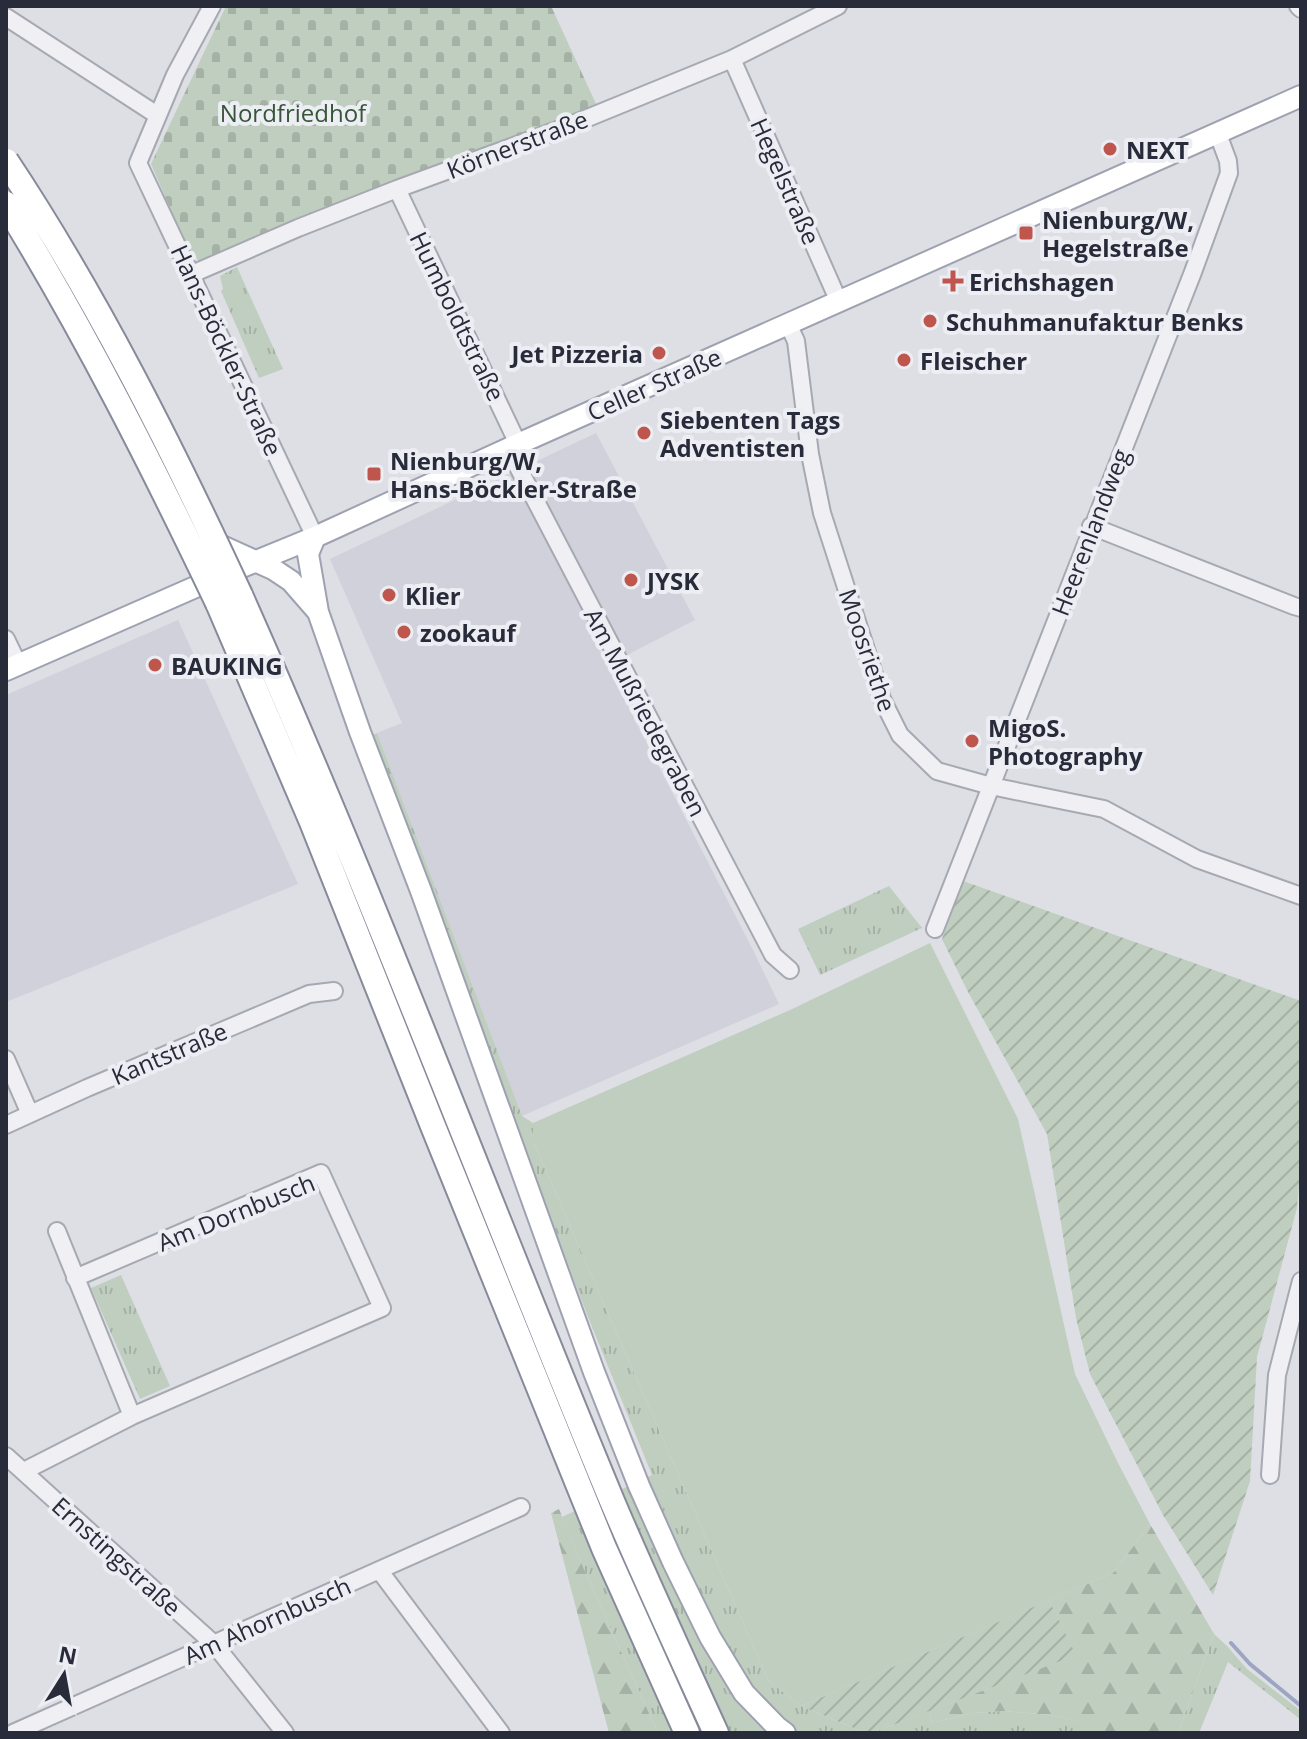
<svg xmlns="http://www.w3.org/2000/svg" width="1307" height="1739" font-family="'Open Sans',sans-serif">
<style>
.built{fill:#d0d1da}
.grass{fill:url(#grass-tufts)}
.forest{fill:url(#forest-firs)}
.cemetery{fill:url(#cemetery-stones)}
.garden{fill:url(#garden-furrows)}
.pitch{fill:#c0cebf}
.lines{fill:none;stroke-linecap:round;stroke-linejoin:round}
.stream{stroke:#9ca6c2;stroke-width:4}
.minor-casing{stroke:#a7a9b2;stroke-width:20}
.major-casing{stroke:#9ea1b0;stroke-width:24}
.highway-casing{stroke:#868a9a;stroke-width:28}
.minor{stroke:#f0f0f4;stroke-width:16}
.major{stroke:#fff;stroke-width:20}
.highway{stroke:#fff;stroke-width:24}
.highway-bridge-casing{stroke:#868a9a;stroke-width:28;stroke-linecap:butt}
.highway-bridge{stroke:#fff;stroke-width:24}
.poi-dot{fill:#bf564e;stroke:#eceef3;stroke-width:3}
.labels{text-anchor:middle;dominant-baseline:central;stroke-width:8;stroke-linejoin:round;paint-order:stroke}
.park-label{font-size:24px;fill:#375538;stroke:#eceef3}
.street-label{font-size:24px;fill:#282b3a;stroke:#eceef3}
.poi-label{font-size:24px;font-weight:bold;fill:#282b3a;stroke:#eceef3;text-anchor:start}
</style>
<defs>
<pattern id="grass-tufts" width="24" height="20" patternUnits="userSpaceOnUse" patternTransform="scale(2)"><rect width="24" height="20" fill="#c0cebf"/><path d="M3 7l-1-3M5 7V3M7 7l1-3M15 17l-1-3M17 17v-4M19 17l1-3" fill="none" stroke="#a5b1a5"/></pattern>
<pattern id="forest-firs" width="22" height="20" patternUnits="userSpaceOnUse" patternTransform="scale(2)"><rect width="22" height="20" fill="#c0cebf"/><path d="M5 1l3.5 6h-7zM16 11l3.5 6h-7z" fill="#a5b1a5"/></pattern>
<pattern id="cemetery-stones" width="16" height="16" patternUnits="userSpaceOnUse" patternTransform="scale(2)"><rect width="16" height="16" fill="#c0cebf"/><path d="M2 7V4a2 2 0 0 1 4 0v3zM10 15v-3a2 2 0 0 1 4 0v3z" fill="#a5b1a5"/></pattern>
<pattern id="garden-furrows" width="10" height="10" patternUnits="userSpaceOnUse" patternTransform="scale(2)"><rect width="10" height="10" fill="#c0cebf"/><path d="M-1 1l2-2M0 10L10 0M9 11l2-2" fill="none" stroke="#a5b1a5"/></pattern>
</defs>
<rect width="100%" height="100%" fill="#dddfe5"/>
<path class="built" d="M596 433 695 620 625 656 611 630 593 638 754 952 779 1004 522 1116 377 733 402 723 330 559Z
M178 620 298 884 6 1002V695Z"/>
<path class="grass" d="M237 267 283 369 259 378 221 291 223 289 220 276Z
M377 733 522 1116 533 1123V1141L768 1680 801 1706 866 1733H658L583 1567 562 1517 652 1475 588 1317 515 1127 370 736Z
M889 886 922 928 820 975 798 929Z
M121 1275 170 1386 140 1399 91 1288Z
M1214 1634 1227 1646 1247 1669 1301 1711V1720L1228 1662 1199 1733H1178Z
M929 1711 932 1723 973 1713 1004 1711 1050 1715 1078 1721 1101 1733H872Z"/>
<path class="forest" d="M559 1509 583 1567 658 1733H609L551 1513Z
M1150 1524 1214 1634 1178 1733H1101L1077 1721 1050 1715 1004 1711 973 1713 932 1723 929 1711 1075 1655 1049 1600 1113 1573Z"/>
<path class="cemetery" d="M226 6H551L597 106 199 261 186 245 151 164Z"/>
<path class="garden" d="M963 881 1301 1001V1161L1297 1208 1257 1357 1250 1481 1213 1595 1163 1515 1090 1374 1076 1318 1047 1134 968 992 942 939Z
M1049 1600 1076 1655 872 1733H866L801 1706Z"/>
<path class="pitch" d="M930 943 1018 1119 1075 1374 1118 1463 1150 1524 1113 1573 801 1706 768 1680 533 1141V1123L790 1010Z"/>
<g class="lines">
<path class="stream" d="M1231 1643 1250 1664 1301 1706"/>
<defs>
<path id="minor" d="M212 6 175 75 138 163 315 537
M1298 6 1301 9
M6 17 157 115
M732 59 839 302
M397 189 518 444
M192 274 298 228 397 189 563 128 732 59 838 6
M788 324 796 341 810 454 822 513 882 699 900 735 937 771 991 786 1104 809 1197 859 1301 896
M508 448 773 955 790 970
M1091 526 1294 606 1301 608
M6 639 18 664
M935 929 1193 272 1229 173 1228 161 1218 134
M6 1059 30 1114
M6 1125 87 1088 309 994 334 991
M57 1231 132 1416
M6 1456 214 1644 285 1733
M24 1471 132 1416 382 1308 321 1173 75 1278
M1270 1475 1277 1375 1301 1281
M379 1570 501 1733
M13 1733 521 1507"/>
<path id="major" d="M46 247 127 393 181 497
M315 537 308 554 318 612 360 732 421 891 594 1372 639 1486 673 1562 710 1637 744 1693 777 1727 785 1733
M211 539 215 543 273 569 291 581 318 612
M6 670 225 574 315 537 518 444 1301 96"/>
<path id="highway" d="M240 595C373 893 487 1200 612 1501 645 1579 681 1656 716 1733
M218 603 312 822 433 1126 604 1548 687 1733"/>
</defs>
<use href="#minor" class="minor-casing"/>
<use href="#major" class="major-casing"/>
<use href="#highway" class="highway-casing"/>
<use href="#minor" class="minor"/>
<use href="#major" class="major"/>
<use href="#highway" class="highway"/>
<defs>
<path id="highway-bridge" d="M6 161C97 298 171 446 240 595
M6 204C85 332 153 467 218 603"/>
</defs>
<use href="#highway-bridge" class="highway-bridge-casing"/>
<use href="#highway-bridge" class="highway-bridge"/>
</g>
<g class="poi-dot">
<circle cx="1110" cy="149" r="8"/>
<rect x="1018" y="225" width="16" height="16" rx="4"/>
<path d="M949 269h8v8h8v8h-8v8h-8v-8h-8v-8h8z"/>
<circle cx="930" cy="321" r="8"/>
<circle cx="659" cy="353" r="8"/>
<circle cx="904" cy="360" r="8"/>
<circle cx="644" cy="433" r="8"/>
<rect x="366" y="466" width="16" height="16" rx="4"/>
<circle cx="631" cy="580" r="8"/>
<circle cx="389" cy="595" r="8"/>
<circle cx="404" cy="632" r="8"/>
<circle cx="155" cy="665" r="8"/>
<circle cx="972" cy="741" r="8"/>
</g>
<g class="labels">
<g class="park-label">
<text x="293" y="112">Nordfriedhof</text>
</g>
<g class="street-label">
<text transform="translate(517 144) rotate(-21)">Körnerstraße</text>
<text transform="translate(786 181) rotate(66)">Hegelstraße</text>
<text transform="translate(458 316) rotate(64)">Humboldtstraße</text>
<text transform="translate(227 350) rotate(65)">Hans-Böckler-Straße</text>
<text transform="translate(654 384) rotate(-24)">Celler Straße</text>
<text transform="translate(1090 532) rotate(-69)">Heerenlandweg</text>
<text transform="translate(868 650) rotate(71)">Moosriethe</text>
<text transform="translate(646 712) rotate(62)">Am Mußriedegraben</text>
<text transform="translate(169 1053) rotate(-23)">Kantstraße</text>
<text transform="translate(236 1212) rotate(-22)">Am Dornbusch</text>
<text transform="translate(117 1556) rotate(42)">Ernstingstraße</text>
<text transform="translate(267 1620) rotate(-24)">Am Ahornbusch</text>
</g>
<g class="poi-label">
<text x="1126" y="149">NEXT</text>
<text x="1042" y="219">Nienburg/W,<tspan x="1042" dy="28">Hegelstraße</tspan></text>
<text x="969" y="281">Erichshagen</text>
<text x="946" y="321">Schuhmanufaktur Benks</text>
<text x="643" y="353" text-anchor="end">Jet Pizzeria</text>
<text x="920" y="360">Fleischer</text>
<text x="660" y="419">Siebenten Tags<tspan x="660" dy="28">Adventisten</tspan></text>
<text x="390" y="460">Nienburg/W,<tspan x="390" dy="28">Hans-Böckler-Straße</tspan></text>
<text x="647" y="580">JYSK</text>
<text x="405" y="595">Klier</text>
<text x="420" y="632">zookauf</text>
<text x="171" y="665">BAUKING</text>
<text x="988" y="727">MigoS.<tspan x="988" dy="28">Photography</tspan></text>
</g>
</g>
<rect width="1307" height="1739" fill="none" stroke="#282b3a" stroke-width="16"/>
<g transform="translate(64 1675) rotate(11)" stroke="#eceef3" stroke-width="6" paint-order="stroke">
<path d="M0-6L14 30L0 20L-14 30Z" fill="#282b3a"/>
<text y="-12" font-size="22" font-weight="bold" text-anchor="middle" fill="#282b3a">N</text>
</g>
</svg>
